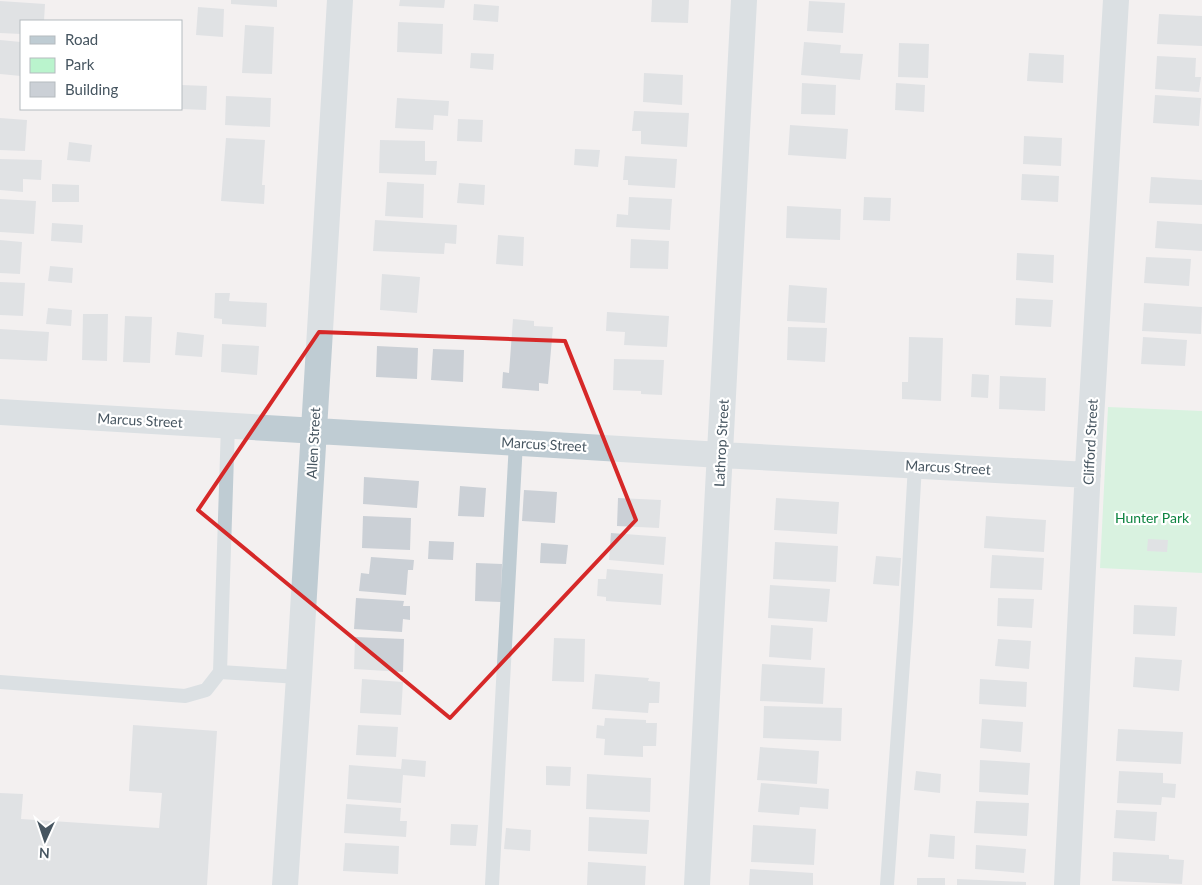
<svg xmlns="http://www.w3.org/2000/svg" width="1202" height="885" font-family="Lato,sans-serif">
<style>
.green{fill:#baf4cd}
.building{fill:#cbd0d6}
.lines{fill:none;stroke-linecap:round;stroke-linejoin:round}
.service{stroke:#bfccd3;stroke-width:14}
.minor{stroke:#bfccd3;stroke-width:26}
.marked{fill:none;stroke:#d62828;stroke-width:4;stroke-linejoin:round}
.labels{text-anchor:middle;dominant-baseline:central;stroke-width:4.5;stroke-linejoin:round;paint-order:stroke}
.street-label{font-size:14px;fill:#465560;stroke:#fff}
.park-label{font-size:14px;fill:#0e8441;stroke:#fff}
</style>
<rect width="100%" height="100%" fill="#f3f0f0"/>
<path class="green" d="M1108 407 1202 411V573L1100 568Z"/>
<path class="building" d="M231 0H277V7L231 4Z
M400 0H445L444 8 399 6Z
M652 0H689L688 23 651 22Z
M0 1 45 4 44 21H21V34L0 33Z
M809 1 845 3 843 33 807 31Z
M474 4 499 6 498 22 473 20Z
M198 7 224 9 223 37 196 35Z
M1159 14 1202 16V46L1157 44Z
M398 22 443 24 442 54 397 52Z
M245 25 274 27 272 74 242 73Z
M0 40 21 42V76L0 74Z
M804 42 841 45 840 53 863 54 860 80 801 75Z
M899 43 929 44 928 78 898 77Z
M471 53 494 54 493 70 470 68Z
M1029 53 1064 55 1063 83 1027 81Z
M1157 56 1196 58 1195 77H1201L1199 92 1155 89Z
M644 73 683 75 682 105 643 102Z
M802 83 836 85 835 115 801 114Z
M896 83 925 85 924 112 895 110Z
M182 85 207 86 206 110 182 109Z
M1155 95 1201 98 1199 126 1153 123Z
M226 96 271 98 270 127 225 125Z
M397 98 449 101 448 116 434 115 433 130 395 128Z
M634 111 689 113 687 147 641 144V131H632Z
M0 118 27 120 25 151 0 150Z
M458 119 483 120 482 142 457 141Z
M790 125 848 129 846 159 788 155Z
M1024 136 1062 138 1061 166 1023 164Z
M226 138 265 140 262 185H265L264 204 221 201Z
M380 140 425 141V161H437L436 175 379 173Z
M69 142 92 145 90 162 67 160Z
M575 149 600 150 598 167 574 165Z
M625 156 677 159 675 188 628 185V180H623Z
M0 159 42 160 41 180 23 179V192L0 190Z
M1022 174 1059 176 1058 202 1021 200Z
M1151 177 1202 180V205L1149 203Z
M387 182 424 184 423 218 385 216Z
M459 183 485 185 484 205 457 203Z
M52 184 79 185V202H52Z
M629 197 672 199 670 230 616 227 617 214 628 215Z
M864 197 891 198 890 221 863 220Z
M0 199 36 201 34 234 0 232Z
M787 206 841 209 840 240 786 238Z
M375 220 457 225 456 244 445 243 444 254 373 251Z
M1157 221 1202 224V251L1155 248Z
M52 223 83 225 82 243 51 241Z
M498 235 524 237 523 266 496 264Z
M631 239 669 241 668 269 630 268Z
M0 240 22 242 20 274 0 273Z
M1017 253 1054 255 1053 283 1016 280Z
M1146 257 1191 259 1189 286 1144 283Z
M50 266 73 268 72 283 48 281Z
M382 274 420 277 417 313 380 310Z
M0 282 25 283 23 316 0 315Z
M789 285 827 288 825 323 787 321Z
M215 293H230L229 301 267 303 266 327 222 324V319L214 318Z
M1016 298 1053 300 1051 327 1015 325Z
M1144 303 1202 307 1201 334 1142 331Z
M48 308 72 310 71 326 46 324Z
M607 312 669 316 667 347 624 345 625 332 606 331Z
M83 314H108L107 361 82 360Z
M125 316 152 317 150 363 123 362Z
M513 319 534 321V326L553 327 548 384 539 383V391L502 388 503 372 509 373Z
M788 327 827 328 825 362 787 360Z
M0 329 49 332 47 361 0 359Z
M177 332 204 335 202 357 175 355Z
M909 337 943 338 941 401 902 399V382H908Z
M1143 337 1187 340 1185 366 1141 364Z
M222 344 259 346 257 375 221 372Z
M377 346 418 348 417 379 376 377Z
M433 349 464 350 463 382 431 380Z
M614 359 664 360 662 395 641 394V391L613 390Z
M972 374 989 375 988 398 971 397Z
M1000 376 1046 378 1045 411 999 409Z
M364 477 419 481 417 508 363 504Z
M460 486 486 488 484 517 458 516Z
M524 490 557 492 555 523 522 521Z
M618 498 661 500 659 528 617 526Z
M776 498 839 502 837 534 774 530Z
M363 516 411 518 410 550 362 548Z
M986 516 1046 520 1044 552 984 548Z
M611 533 666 537 664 565 609 560Z
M1148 539 1168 540 1167 552 1147 551Z
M429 541 454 542 453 560 428 559Z
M775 542 838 546 836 582 773 579Z
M541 543 568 545 566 564 540 563Z
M992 555 1044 558 1042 590 990 588Z
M876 556 901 558 899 586 873 584Z
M371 557 414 560 413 570H408L406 595 359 591 361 573 369 574Z
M476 563 502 564 501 602 475 601Z
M607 569 663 574 661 605 606 601V597L597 596 598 579H606Z
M770 585 830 589 827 622 768 618Z
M356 598 404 601 403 606H410V620L403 619 402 632 354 629Z
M998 598 1034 599 1032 628 997 626Z
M1134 605 1177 607 1175 636 1133 634Z
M771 625 813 628 811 660 769 657Z
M355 637 404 639 403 672 354 669Z
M554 638 585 639 584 682 552 681Z
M998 639 1031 641 1029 669 995 666Z
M1135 657 1182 660 1179 691 1133 687Z
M762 664 825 668 823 704 760 701Z
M595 674 649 678 648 681 660 682 659 703H649L648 713 592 709Z
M362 679 403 682 401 715 360 713Z
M980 679 1027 682 1026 707 979 704Z
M764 706 842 708 841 741 763 738Z
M605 718 646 720V723H657L656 746H643V757L604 755 605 739 596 738 597 725 604 726Z
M982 719 1023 722 1021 752 980 748Z
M133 725 217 731 207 885H0V793L23 794 21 819 159 828 162 793 129 791Z
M358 725 398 727 396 757 356 755Z
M1118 729 1183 732 1181 764 1116 761Z
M760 747 819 751 817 784 757 780Z
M402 759 426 761 425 777 403 775 401 803 347 799 349 765 401 769Z
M980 760 1030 763 1028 795 979 792Z
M546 766 571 767 570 786 546 785Z
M916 771 941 774 940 793 914 790Z
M1119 771 1163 773V783L1176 784 1175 798 1162 797 1161 805 1117 803Z
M587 774 651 778 650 812 586 809Z
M761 783 829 789 828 809 800 807 799 815 758 812Z
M976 801 1029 803 1027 836 974 833Z
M346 804 401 808 400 821H407L406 837 344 833Z
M1116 810 1157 812 1155 841 1114 838Z
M589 817 649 820 647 854 588 851Z
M451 824 478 825 476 846 450 845Z
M753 825 816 829 814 865 751 862Z
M506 828 531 830 530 851 504 849Z
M930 834 955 836 954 859 928 857Z
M345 843 399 846 398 874 343 871Z
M976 845 1026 849 1024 873 975 869Z
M1113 852 1169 855V859L1184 860 1182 884 1112 881Z
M588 862 646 866 645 885H587Z
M750 869 813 873V885H749Z
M917 878H945V885H917Z
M957 879 1026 882V885H957Z"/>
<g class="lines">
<path class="service" d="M220 672 228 425
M0 682 185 696 206 690 220 672 299 677
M492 885 516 442
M887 885 906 621 915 465"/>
<path class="minor" d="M0 412 721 455 1088 475
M285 885 299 677 340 0
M697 885 744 0
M1067 885 1088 469 1116 0"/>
</g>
<path d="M0 0H1202V885H0ZM319 332 565 341 636 520 450 718 198 510Z" fill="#f3f0f0" fill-opacity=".55" fill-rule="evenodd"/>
<path class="marked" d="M319 332 565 341 636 520 450 718 198 510Z"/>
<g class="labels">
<g class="street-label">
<text transform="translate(140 420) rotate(3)">Marcus Street</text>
<text transform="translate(1090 442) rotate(-87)">Clifford Street</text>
<text transform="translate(313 443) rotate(-87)">Allen Street</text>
<text transform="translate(721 443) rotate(-87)">Lathrop Street</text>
<text transform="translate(544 444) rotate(3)">Marcus Street</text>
<text transform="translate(948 467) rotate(3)">Marcus Street</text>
</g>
<g class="park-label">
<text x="1152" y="517">Hunter Park</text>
</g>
</g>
<rect x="20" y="20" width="162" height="90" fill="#ffffff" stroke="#b5bbbf"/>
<rect x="30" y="36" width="25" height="8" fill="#bfccd3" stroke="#b5bbbf"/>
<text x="65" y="45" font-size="15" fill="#465560">Road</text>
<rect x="30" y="58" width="25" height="15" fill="#baf4cd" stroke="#b5bbbf"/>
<text x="65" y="70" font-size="15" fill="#465560">Park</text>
<rect x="30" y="82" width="25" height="15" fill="#cbd0d6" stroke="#b5bbbf"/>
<text x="65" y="95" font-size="15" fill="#465560">Building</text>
<g transform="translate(45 840) rotate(183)" stroke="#ffffff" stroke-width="4" paint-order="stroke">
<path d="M0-4L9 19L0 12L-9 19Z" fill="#465560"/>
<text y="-8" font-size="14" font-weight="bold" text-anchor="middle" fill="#465560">N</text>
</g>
</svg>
